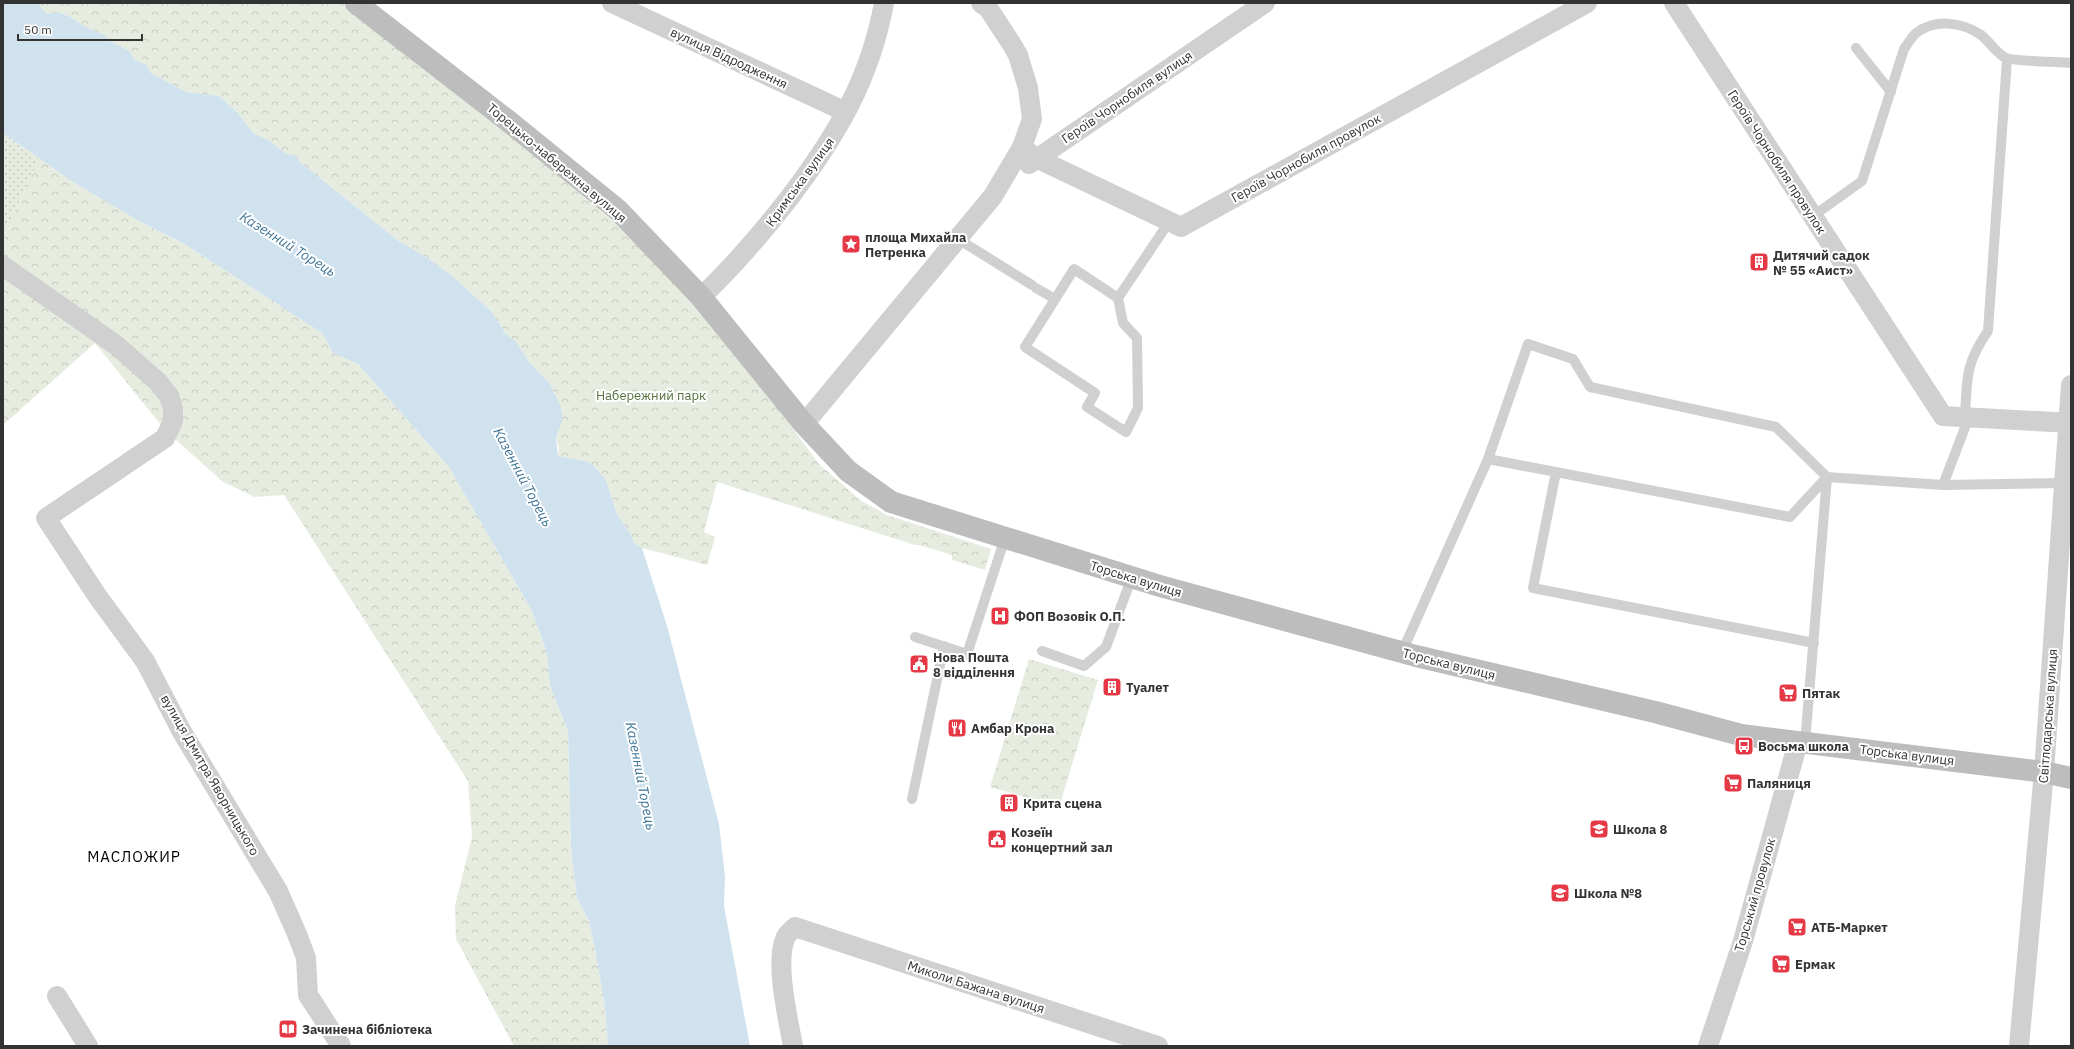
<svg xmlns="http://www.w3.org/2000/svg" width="2074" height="1049" font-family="'IBM Plex Sans',sans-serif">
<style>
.grass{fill:url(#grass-dots)}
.forest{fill:url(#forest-crowns)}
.water{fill:#cfe2ee}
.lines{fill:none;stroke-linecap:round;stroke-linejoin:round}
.lane{stroke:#d0d0d0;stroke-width:10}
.street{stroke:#d0d0d0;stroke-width:20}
.secondary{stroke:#bdbdbd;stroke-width:22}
.labels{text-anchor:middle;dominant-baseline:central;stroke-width:4;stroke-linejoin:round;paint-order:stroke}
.street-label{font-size:13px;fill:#333;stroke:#fff}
.poi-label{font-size:13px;font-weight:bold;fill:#333;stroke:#fff;text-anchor:start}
.park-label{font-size:13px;fill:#56703f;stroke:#fff}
.water-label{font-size:14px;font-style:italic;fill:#3f7597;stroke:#fff}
.quarter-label{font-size:15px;letter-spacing:1px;fill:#000;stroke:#fff}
</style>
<defs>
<pattern id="grass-dots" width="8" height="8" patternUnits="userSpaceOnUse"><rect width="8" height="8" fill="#e6ecdf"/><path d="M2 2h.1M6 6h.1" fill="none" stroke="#c6cbc0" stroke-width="1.8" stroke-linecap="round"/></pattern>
<pattern id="forest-crowns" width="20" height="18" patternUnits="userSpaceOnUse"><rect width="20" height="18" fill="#e6ecdf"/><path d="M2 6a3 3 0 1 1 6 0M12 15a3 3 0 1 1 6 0" fill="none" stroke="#c6cbc0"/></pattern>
</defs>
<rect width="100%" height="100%" fill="#fff"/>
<path class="grass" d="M3 133 40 159 3 235Z"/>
<path class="forest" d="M38 3H343L614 217 667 272 756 379 819 464 860 500 887 515 991 549 985 570 952 560V555L919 545H915L717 482 704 532 715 537 707 565 642 548 634 543 631 535 617 514 606 480 590 462 558 456 559 448 556 438 559 429 553 393 550 384 529 362 516 342 505 333 492 312 450 274 423 255 400 242 301 163 297 157 285 153 268 140 253 133 238 113 219 96 186 92 151 73 147 65 134 59 130 51 110 41 105 35 84 26 69 16 58 12 48 14 41 8Z
M40 159 73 182 139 221 183 243 322 333 333 353 358 364 449 467 532 611 548 656 550 686 568 731 571 847 577 898 589 921 595 950 605 1006 608 1046H514L456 939 455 906 472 837 468 781 284 495 255 497 223 482 165 430 95 343 3 425V235Z
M1029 659 1098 680 1059 807 990 787Z"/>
<path class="water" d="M3 3H38L41 8 48 14 58 12 69 16 84 26 105 35 110 41 130 51 134 59 147 65 151 73 186 92 219 96 238 113 253 133 268 140 285 153 297 157 301 163 400 242 423 255 450 274 492 312 505 333 516 342 529 362 550 384 560 405 563 418 556 438 558 456 590 462 606 480 617 514 631 535 634 543 642 548 667 626 719 824 725 877 724 906 750 1046H608L605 1006 595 950 589 921 577 898 571 847 568 731 550 686 547 653 532 611 449 467 358 364 333 353 322 333 183 243 139 221 73 182 3 133Z"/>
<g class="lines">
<path class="lane" d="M1856 48 1891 92
M1813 216 1862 181 1904 49C1907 45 1911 38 1915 34 1934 18 1962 22 1981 35 1990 42 1997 54 2006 58 2013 61 2060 62 2071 63
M958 239 1032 285
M1036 288 1055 299
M1118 298 1123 323 1137 338 1138 408 1126 432 1087 407 1095 393 1025 347 1074 269 1118 298 1169 222
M1965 417C1967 379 1965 364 1988 331L2007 59
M1556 472 1533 588 1814 643
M1943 485 2065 483
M915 637 967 654 1005 538
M1042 651 1084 666 1106 647 1132 577
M1402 652 1488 459 1790 517 1827 477 1776 427 1590 387 1573 359 1528 344 1488 459
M1805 743 1827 477 1943 485 1969 417
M912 799 944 646"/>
<path class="street" d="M612 3 846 112
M1674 3 1943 416 2071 423
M1022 147 1036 158 1181 227 1587 3
M1029 164 1265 3
M3 266 116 345 158 382 169 396 173 409V421L165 438 46 518 98 597 145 661 182 732 278 891 297 934 306 958 308 995 341 1046
M701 297C734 266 762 233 790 197 836 136 870 80 884 3
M804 424 993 196 1022 147 1032 119 1028 88 1018 55 1011 43 988 8 981 3
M57 996 88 1046
M793 1046C788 1019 775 963 785 939 786 934 791 931 795 927L1158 1046
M1708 1046 1743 941 1798 742
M2019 1046 2044 772 2071 385"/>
<path class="secondary" d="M356 3 507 120 618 210 701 297 804 424 848 471 891 502 1160 586 1416 656 1655 712 1741 735 2044 772 2071 778"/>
</g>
<defs>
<symbol id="sight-square" viewBox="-11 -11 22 22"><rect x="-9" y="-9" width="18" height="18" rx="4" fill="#e63946" stroke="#fff"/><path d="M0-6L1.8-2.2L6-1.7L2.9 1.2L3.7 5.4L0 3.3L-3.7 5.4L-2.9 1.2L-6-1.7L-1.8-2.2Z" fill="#fff"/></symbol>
<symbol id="building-square" viewBox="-11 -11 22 22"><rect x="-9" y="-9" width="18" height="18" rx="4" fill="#e63946" stroke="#fff"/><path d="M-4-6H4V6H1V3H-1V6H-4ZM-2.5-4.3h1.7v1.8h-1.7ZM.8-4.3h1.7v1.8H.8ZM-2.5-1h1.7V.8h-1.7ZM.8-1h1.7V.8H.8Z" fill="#fff"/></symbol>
<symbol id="hospital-square" viewBox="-11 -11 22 22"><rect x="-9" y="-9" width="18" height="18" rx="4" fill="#e63946" stroke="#fff"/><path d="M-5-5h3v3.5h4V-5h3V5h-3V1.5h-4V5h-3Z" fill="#fff"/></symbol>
<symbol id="civic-square" viewBox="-11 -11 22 22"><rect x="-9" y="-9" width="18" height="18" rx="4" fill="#e63946" stroke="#fff"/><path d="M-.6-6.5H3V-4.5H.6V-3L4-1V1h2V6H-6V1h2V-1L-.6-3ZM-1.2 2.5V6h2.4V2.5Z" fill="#fff"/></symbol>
<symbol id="supermarket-square" viewBox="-11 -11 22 22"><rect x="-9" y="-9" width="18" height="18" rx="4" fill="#e63946" stroke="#fff"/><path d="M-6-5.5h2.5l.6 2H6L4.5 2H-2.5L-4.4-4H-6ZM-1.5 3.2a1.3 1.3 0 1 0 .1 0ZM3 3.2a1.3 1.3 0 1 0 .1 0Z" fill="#fff"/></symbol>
<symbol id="restaurant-square" viewBox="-11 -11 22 22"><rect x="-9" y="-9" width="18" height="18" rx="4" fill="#e63946" stroke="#fff"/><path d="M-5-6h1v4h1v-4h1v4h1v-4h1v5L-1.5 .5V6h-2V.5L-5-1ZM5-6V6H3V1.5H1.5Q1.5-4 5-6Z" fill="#fff"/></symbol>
<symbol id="bus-square" viewBox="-11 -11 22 22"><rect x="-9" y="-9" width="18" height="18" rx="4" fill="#e63946" stroke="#fff"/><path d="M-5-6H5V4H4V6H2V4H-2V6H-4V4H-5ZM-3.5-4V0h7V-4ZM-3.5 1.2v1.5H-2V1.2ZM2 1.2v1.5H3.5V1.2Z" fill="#fff"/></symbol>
<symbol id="school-square" viewBox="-11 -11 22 22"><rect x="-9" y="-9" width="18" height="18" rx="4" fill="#e63946" stroke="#fff"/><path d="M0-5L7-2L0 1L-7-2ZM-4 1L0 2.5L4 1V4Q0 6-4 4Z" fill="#fff"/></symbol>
<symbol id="library-square" viewBox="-11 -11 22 22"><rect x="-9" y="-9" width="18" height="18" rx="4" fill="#e63946" stroke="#fff"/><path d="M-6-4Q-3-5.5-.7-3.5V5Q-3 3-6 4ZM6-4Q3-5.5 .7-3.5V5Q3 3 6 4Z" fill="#fff"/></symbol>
</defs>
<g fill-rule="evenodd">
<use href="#sight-square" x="840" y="233" width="22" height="22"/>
<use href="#building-square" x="1748" y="251" width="22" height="22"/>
<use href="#hospital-square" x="989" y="605" width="22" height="22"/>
<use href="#civic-square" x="908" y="653" width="22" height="22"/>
<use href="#building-square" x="1101" y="676" width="22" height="22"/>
<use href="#supermarket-square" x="1777" y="682" width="22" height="22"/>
<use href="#restaurant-square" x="946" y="717" width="22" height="22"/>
<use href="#bus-square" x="1733" y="735" width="22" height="22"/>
<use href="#supermarket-square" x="1722" y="772" width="22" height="22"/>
<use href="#building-square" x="998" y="792" width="22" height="22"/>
<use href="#school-square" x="1588" y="818" width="22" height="22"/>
<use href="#civic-square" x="986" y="828" width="22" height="22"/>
<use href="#school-square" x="1549" y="882" width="22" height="22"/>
<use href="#supermarket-square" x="1786" y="916" width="22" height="22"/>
<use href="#supermarket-square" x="1770" y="953" width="22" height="22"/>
<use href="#library-square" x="277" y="1018" width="22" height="22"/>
</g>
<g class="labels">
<g class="street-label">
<text transform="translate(729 58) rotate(25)">вулиця Відродження</text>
<text transform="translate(1127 97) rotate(-34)">Героїв Чорнобиля вулиця</text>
<text transform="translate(1306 158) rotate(-29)">Героїв Чорнобиля провулок</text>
<text transform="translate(1777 162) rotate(57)">Героїв Чорнобиля провулок</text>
<text transform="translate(557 163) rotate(40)">Торецько-набережна вулиця</text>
<text transform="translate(800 182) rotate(-54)">Кримська вулиця</text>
<text transform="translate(1136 579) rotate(17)">Торська вулиця</text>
<text transform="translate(1449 664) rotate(14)">Торська вулиця</text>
<text transform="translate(2048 716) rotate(-86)">Світлодарська вулиця</text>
<text transform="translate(1907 755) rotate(7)">Торська вулиця</text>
<text transform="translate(210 775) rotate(60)">вулиця Дмитра Яворницького</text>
<text transform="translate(1755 895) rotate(-74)">Торський провулок</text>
<text transform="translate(976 987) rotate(18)">Миколи Бажана вулиця</text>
</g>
<g class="poi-label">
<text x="865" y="237">площа Михайла<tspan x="865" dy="15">Петренка</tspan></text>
<text x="1773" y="255">Дитячий садок<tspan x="1773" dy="15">№ 55 «Аист»</tspan></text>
<text x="1014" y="616">ФОП Возовік О.П.</text>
<text x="933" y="657">Нова Пошта<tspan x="933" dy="15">8 відділення</tspan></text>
<text x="1126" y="687">Туалет</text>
<text x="1802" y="693">Пятак</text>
<text x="971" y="728">Амбар Крона</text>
<text x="1758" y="746">Восьма школа</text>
<text x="1747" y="783">Паляниця</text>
<text x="1023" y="803">Крита сцена</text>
<text x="1613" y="829">Школа 8</text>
<text x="1011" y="832">Козеїн<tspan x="1011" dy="15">концертний зал</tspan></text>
<text x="1574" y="893">Школа №8</text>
<text x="1811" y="927">АТБ-Маркет</text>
<text x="1795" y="964">Ермак</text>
<text x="302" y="1029">Зачинена бібліотека</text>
</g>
<g class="park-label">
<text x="651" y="395">Набережний парк</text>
</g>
<g class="water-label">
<text transform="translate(288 244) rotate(32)">Казенний Торець</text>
<text transform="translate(523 477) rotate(62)">Казенний Торець</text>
<text transform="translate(641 776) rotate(79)">Казенний Торець</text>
</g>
<g class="quarter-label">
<text x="134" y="856">МАСЛОЖИР</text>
</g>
</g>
<rect width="2074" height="1049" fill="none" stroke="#333333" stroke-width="8"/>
<path d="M18 34v6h124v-6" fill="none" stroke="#333333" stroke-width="2"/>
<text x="24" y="34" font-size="12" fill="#333333" stroke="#ffffff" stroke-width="3" paint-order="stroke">50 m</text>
</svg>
